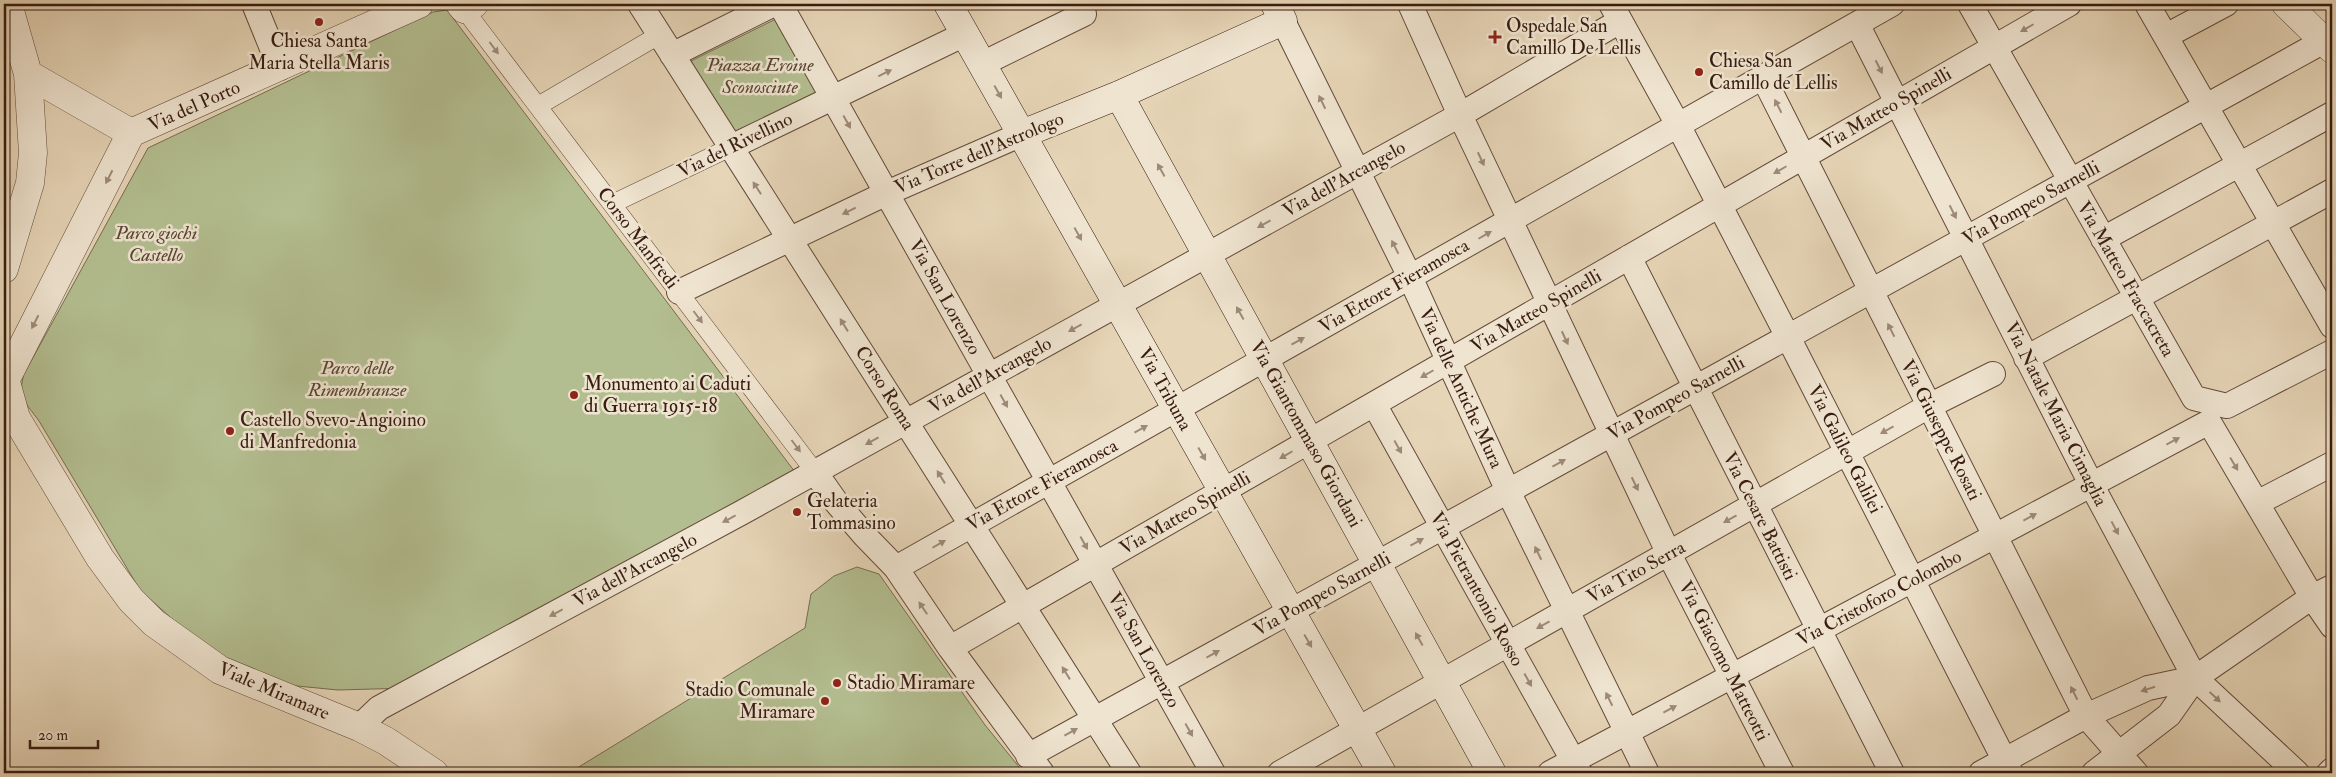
<svg xmlns="http://www.w3.org/2000/svg" width="2336" height="777" font-family="'IM FELL Double Pica',serif">
<style>
.green{fill:#b3be90;stroke:#766d50}
.lines{fill:none;stroke-linecap:round;stroke-linejoin:round}
.pedestrian-casing{stroke:#644a3a;stroke-width:19}
.minor-casing{stroke:#644a3a;stroke-width:26}
.tertiary-casing{stroke:#644a3a;stroke-width:29}
.secondary-casing{stroke:#381c11;stroke-width:29}
.pedestrian{stroke:#efe4d0;stroke-width:18}
.minor{stroke:#efe4d0;stroke-width:24}
.tertiary{stroke:#efe4d0;stroke-width:28}
.secondary{stroke:#efe4d0;stroke-width:28}
.oneway{fill:#9d8a7a}
.poi-dot{fill:#8f2418;stroke:#efe4d0;stroke-width:2}
.labels{text-anchor:middle;dominant-baseline:central;stroke-width:5;stroke-linejoin:round;paint-order:stroke}
.poi-label{font-size:19px;fill:#381c11;stroke:#efe4d0;text-anchor:start}
.park-label{font-size:19px;font-style:italic;fill:#574431;stroke:#efe4d0}
.street-label{font-size:19px;fill:#381c11;stroke:#efe4d0}
</style>
<rect width="100%" height="100%" fill="#e6d5b7"/>
<filter id="stains"><feTurbulence type="fractalNoise" baseFrequency=".004" numOctaves="4"/><feColorMatrix values="0 0 0 0 .2 0 0 0 0 .09 0 0 0 0 .02 0 0 0 .5 -.17"/></filter>
<radialGradient id="worn" r=".72"><stop offset=".6" stop-color="#630" stop-opacity="0"/><stop offset="1" stop-color="#630" stop-opacity=".3"/></radialGradient>
<path class="green" d="M447 10 795 472 410 688 338 690 297 686 268 680 234 665 191 636 140 590 39 421C26 403 17 397 24 374L148 148 433 12Z
M780 17 822 94 734 136 691 61Z
M857 567 879 574 985 725 1024 773H569L805 628 811 594 834 576Z"/>
<g class="lines">
<defs>
<path id="pedestrian" d="M464 9 815 472
M538 106 659 35
M612 204 731 147"/>
<path id="minor" d="M254 4 280 68
M640 4 1129 773
M780 4 1213 773
M1410 4 1460 115 1669 554 1782 773
M1611 4 1678 125 1788 337 2011 773
M1970 4 2194 398 2227 406 2332 352
M2147 4 2332 326
M1283 21 1410 277 1508 491 1647 773
M1857 24 2091 484 2195 678 2297 773
M2166 36 2226 4
M672 55 774 4
M982 64 1084 14
M1763 77 2086 716 2136 773
M731 147 965 34
M2103 239 2332 114
M1629 257 1892 773
M679 292 887 193 1022 134
M2026 358 2332 191
M1374 404 1580 773
M815 472 836 502 865 536 896 568 950 648 1042 773
M2257 503 2332 464
M896 568 1892 4
M950 648 2069 4
M359 727 379 708 741 513 1460 115 1620 21
M1028 756 2324 41
M1280 773 1929 406 1993 374
M1550 773 2209 422 2312 597 2332 626
M1981 773 2086 716 2148 688 2195 678
M2094 773 2169 715 2195 678 2312 597 2332 587
M2329 773 2332 770"/>
<path id="tertiary" d="M460 4 464 9 474 4
M2286 4 2332 49
M28 74 131 133
M4 269 30 183 33 153 28 74 8 4
M4 375 16 418 100 558 131 600 154 623 220 670 359 727 386 741 434 773
M5 381 131 133 419 4"/>
<path id="secondary" d="M948 4 1382 773
M1119 95 1492 773
M1022 134 1119 95 1283 21 1275 4"/>
</defs>
<use href="#pedestrian" class="pedestrian-casing"/>
<use href="#minor" class="minor-casing"/>
<use href="#tertiary" class="tertiary-casing"/>
<use href="#secondary" class="secondary-casing"/>
<use href="#pedestrian" class="pedestrian"/>
<use href="#minor" class="minor"/>
<use href="#tertiary" class="tertiary"/>
<use href="#secondary" class="secondary"/>
</g>
<defs><path id="oneway-solid" d="M-6-.8H1V-3.2L6.5 0L1 3.2V.8H-6Z" transform="scale(1.25)"/></defs>
<g class="oneway">
<use href="#oneway-solid" transform="translate(2027 28) rotate(150)"/>
<use href="#oneway-solid" transform="translate(494 48) rotate(53)"/>
<use href="#oneway-solid" transform="translate(1879 67) rotate(63)"/>
<use href="#oneway-solid" transform="translate(885 73) rotate(-26)"/>
<use href="#oneway-solid" transform="translate(998 92) rotate(61)"/>
<use href="#oneway-solid" transform="translate(1322 102) rotate(-116)"/>
<use href="#oneway-solid" transform="translate(1778 106) rotate(-117)"/>
<use href="#oneway-solid" transform="translate(847 122) rotate(61)"/>
<use href="#oneway-solid" transform="translate(1481 159) rotate(65)"/>
<use href="#oneway-solid" transform="translate(1161 170) rotate(-119)"/>
<use href="#oneway-solid" transform="translate(1780 170) rotate(150)"/>
<use href="#oneway-solid" transform="translate(109 177) rotate(117)"/>
<use href="#oneway-solid" transform="translate(757 188) rotate(-123)"/>
<use href="#oneway-solid" transform="translate(849 211) rotate(154)"/>
<use href="#oneway-solid" transform="translate(1953 212) rotate(63)"/>
<use href="#oneway-solid" transform="translate(1264 224) rotate(151)"/>
<use href="#oneway-solid" transform="translate(1078 234) rotate(61)"/>
<use href="#oneway-solid" transform="translate(1485 235) rotate(-30)"/>
<use href="#oneway-solid" transform="translate(1395 247) rotate(-117)"/>
<use href="#oneway-solid" transform="translate(1240 313) rotate(-119)"/>
<use href="#oneway-solid" transform="translate(698 317) rotate(53)"/>
<use href="#oneway-solid" transform="translate(35 322) rotate(117)"/>
<use href="#oneway-solid" transform="translate(844 325) rotate(-122)"/>
<use href="#oneway-solid" transform="translate(1075 328) rotate(151)"/>
<use href="#oneway-solid" transform="translate(1891 330) rotate(-117)"/>
<use href="#oneway-solid" transform="translate(1565 338) rotate(65)"/>
<use href="#oneway-solid" transform="translate(1298 341) rotate(-29)"/>
<use href="#oneway-solid" transform="translate(1427 374) rotate(150)"/>
<use href="#oneway-solid" transform="translate(1004 401) rotate(61)"/>
<use href="#oneway-solid" transform="translate(1141 429) rotate(-29)"/>
<use href="#oneway-solid" transform="translate(1887 430) rotate(151)"/>
<use href="#oneway-solid" transform="translate(872 441) rotate(151)"/>
<use href="#oneway-solid" transform="translate(2173 441) rotate(-28)"/>
<use href="#oneway-solid" transform="translate(796 446) rotate(53)"/>
<use href="#oneway-solid" transform="translate(1398 447) rotate(61)"/>
<use href="#oneway-solid" transform="translate(1202 454) rotate(60)"/>
<use href="#oneway-solid" transform="translate(1286 455) rotate(150)"/>
<use href="#oneway-solid" transform="translate(1559 463) rotate(-29)"/>
<use href="#oneway-solid" transform="translate(2234 464) rotate(59)"/>
<use href="#oneway-solid" transform="translate(941 477) rotate(-122)"/>
<use href="#oneway-solid" transform="translate(1635 484) rotate(64)"/>
<use href="#oneway-solid" transform="translate(2030 517) rotate(-28)"/>
<use href="#oneway-solid" transform="translate(729 519) rotate(152)"/>
<use href="#oneway-solid" transform="translate(1730 519) rotate(151)"/>
<use href="#oneway-solid" transform="translate(2115 528) rotate(62)"/>
<use href="#oneway-solid" transform="translate(1417 542) rotate(-29)"/>
<use href="#oneway-solid" transform="translate(1084 543) rotate(61)"/>
<use href="#oneway-solid" transform="translate(939 544) rotate(-30)"/>
<use href="#oneway-solid" transform="translate(1538 553) rotate(-116)"/>
<use href="#oneway-solid" transform="translate(923 608) rotate(-124)"/>
<use href="#oneway-solid" transform="translate(556 613) rotate(152)"/>
<use href="#oneway-solid" transform="translate(1543 625) rotate(151)"/>
<use href="#oneway-solid" transform="translate(1419 639) rotate(-119)"/>
<use href="#oneway-solid" transform="translate(1308 641) rotate(60)"/>
<use href="#oneway-solid" transform="translate(1213 654) rotate(-29)"/>
<use href="#oneway-solid" transform="translate(1066 673) rotate(-122)"/>
<use href="#oneway-solid" transform="translate(1528 680) rotate(61)"/>
<use href="#oneway-solid" transform="translate(2148 689) rotate(162)"/>
<use href="#oneway-solid" transform="translate(2074 693) rotate(-117)"/>
<use href="#oneway-solid" transform="translate(2215 697) rotate(43)"/>
<use href="#oneway-solid" transform="translate(1609 699) rotate(-116)"/>
<use href="#oneway-solid" transform="translate(1670 709) rotate(-28)"/>
<use href="#oneway-solid" transform="translate(1189 730) rotate(61)"/>
<use href="#oneway-solid" transform="translate(1071 732) rotate(-29)"/>
</g>
<g class="poi-dot">
<circle cx="319" cy="22" r="5"/>
<path d="M1492.5 29.5h5v5h5v5h-5v5h-5v-5h-5v-5h5z"/>
<circle cx="1699" cy="72" r="5"/>
<circle cx="574" cy="395" r="5"/>
<circle cx="230" cy="431" r="5"/>
<circle cx="797" cy="512" r="5"/>
<circle cx="837" cy="683" r="5"/>
<circle cx="825" cy="701" r="5"/>
</g>
<g class="labels">
<g class="poi-label">
<text x="1506" y="26">Ospedale San<tspan x="1506" dy="22">Camillo De Lellis</tspan></text>
<text x="319" y="41" text-anchor="middle">Chiesa Santa<tspan x="319" dy="22">Maria Stella Maris</tspan></text>
<text x="1709" y="61">Chiesa San<tspan x="1709" dy="22">Camillo de Lellis</tspan></text>
<text x="584" y="384">Monumento ai Caduti<tspan x="584" dy="22">di Guerra 1915-18</tspan></text>
<text x="240" y="420">Castello Svevo-Angioino<tspan x="240" dy="22">di Manfredonia</tspan></text>
<text x="807" y="501">Gelateria<tspan x="807" dy="22">Tommasino</tspan></text>
<text x="847" y="683">Stadio Miramare</text>
<text x="815" y="690" text-anchor="end">Stadio Comunale<tspan x="815" dy="22">Miramare</tspan></text>
</g>
<g class="park-label">
<text x="760" y="65">Piazza Eroine<tspan x="760" dy="22">Sconosciute</tspan></text>
<text x="156" y="233">Parco giochi<tspan x="156" dy="22">Castello</tspan></text>
<text x="357" y="368">Parco delle<tspan x="357" dy="22">Rimembranze</tspan></text>
</g>
<g class="street-label">
<text transform="translate(194 106) rotate(-24)">Via del Porto</text>
<text transform="translate(1886 109) rotate(-30)">Via Matteo Spinelli</text>
<text transform="translate(735 145) rotate(-26)">Via del Rivellino</text>
<text transform="translate(979 153) rotate(-23)">Via Torre dell'Astrologo</text>
<text transform="translate(1344 179) rotate(-29)">Via dell'Arcangelo</text>
<text transform="translate(2031 203) rotate(-29)">Via Pompeo Sarnelli</text>
<text transform="translate(638 238) rotate(53)">Corso Manfredi</text>
<text transform="translate(2126 279) rotate(60)">Via Matteo Fraccacreta</text>
<text transform="translate(1394 286) rotate(-30)">Via Ettore Fieramosca</text>
<text transform="translate(945 297) rotate(61)">Via San Lorenzo</text>
<text transform="translate(1536 311) rotate(-30)">Via Matteo Spinelli</text>
<text transform="translate(990 375) rotate(-29)">Via dell'Arcangelo</text>
<text transform="translate(885 388) rotate(58)">Corso Roma</text>
<text transform="translate(1461 388) rotate(65)">Via delle Antiche Mura</text>
<text transform="translate(1165 389) rotate(61)">Via Tribuna</text>
<text transform="translate(1676 398) rotate(-29)">Via Pompeo Sarnelli</text>
<text transform="translate(2056 414) rotate(63)">Via Natale Maria Cimaglia</text>
<text transform="translate(1941 430) rotate(63)">Via Giuseppe Rosati</text>
<text transform="translate(1306 434) rotate(61)">Via Giantommaso Giordani</text>
<text transform="translate(1845 449) rotate(63)">Via Galileo Galilei</text>
<text transform="translate(1042 485) rotate(-29)">Via Ettore Fieramosca</text>
<text transform="translate(1185 513) rotate(-30)">Via Matteo Spinelli</text>
<text transform="translate(1760 516) rotate(63)">Via Cesare Battisti</text>
<text transform="translate(635 570) rotate(-28)">Via dell'Arcangelo</text>
<text transform="translate(1636 572) rotate(-29)">Via Tito Serra</text>
<text transform="translate(1477 589) rotate(61)">Via Pietrantonio Rosso</text>
<text transform="translate(1322 594) rotate(-29)">Via Pompeo Sarnelli</text>
<text transform="translate(1879 598) rotate(-28)">Via Cristoforo Colombo</text>
<text transform="translate(1144 650) rotate(61)">Via San Lorenzo</text>
<text transform="translate(1724 661) rotate(63)">Via Giacomo Matteotti</text>
<text transform="translate(274 691) rotate(23)">Viale Miramare</text>
</g>
</g>
<rect width="2336" height="777" fill="none" stroke="#e6d5b7" stroke-width="20"/>
<rect x="5" y="5" width="2326" height="767" fill="none" stroke="#381c11" stroke-width="2.5"/>
<rect x="10" y="10" width="2316" height="757" fill="none" stroke="#381c11"/>
<path d="M30 740v8h68v-8" fill="none" stroke="#381c11" stroke-width="2.5"/>
<text x="38" y="740" font-size="15" fill="#381c11" stroke="#efe4d0" stroke-width="4" paint-order="stroke">20 m</text>
<rect width="100%" height="100%" filter="url(#stains)"/>
<rect width="100%" height="100%" fill="url(#worn)"/>
</svg>
